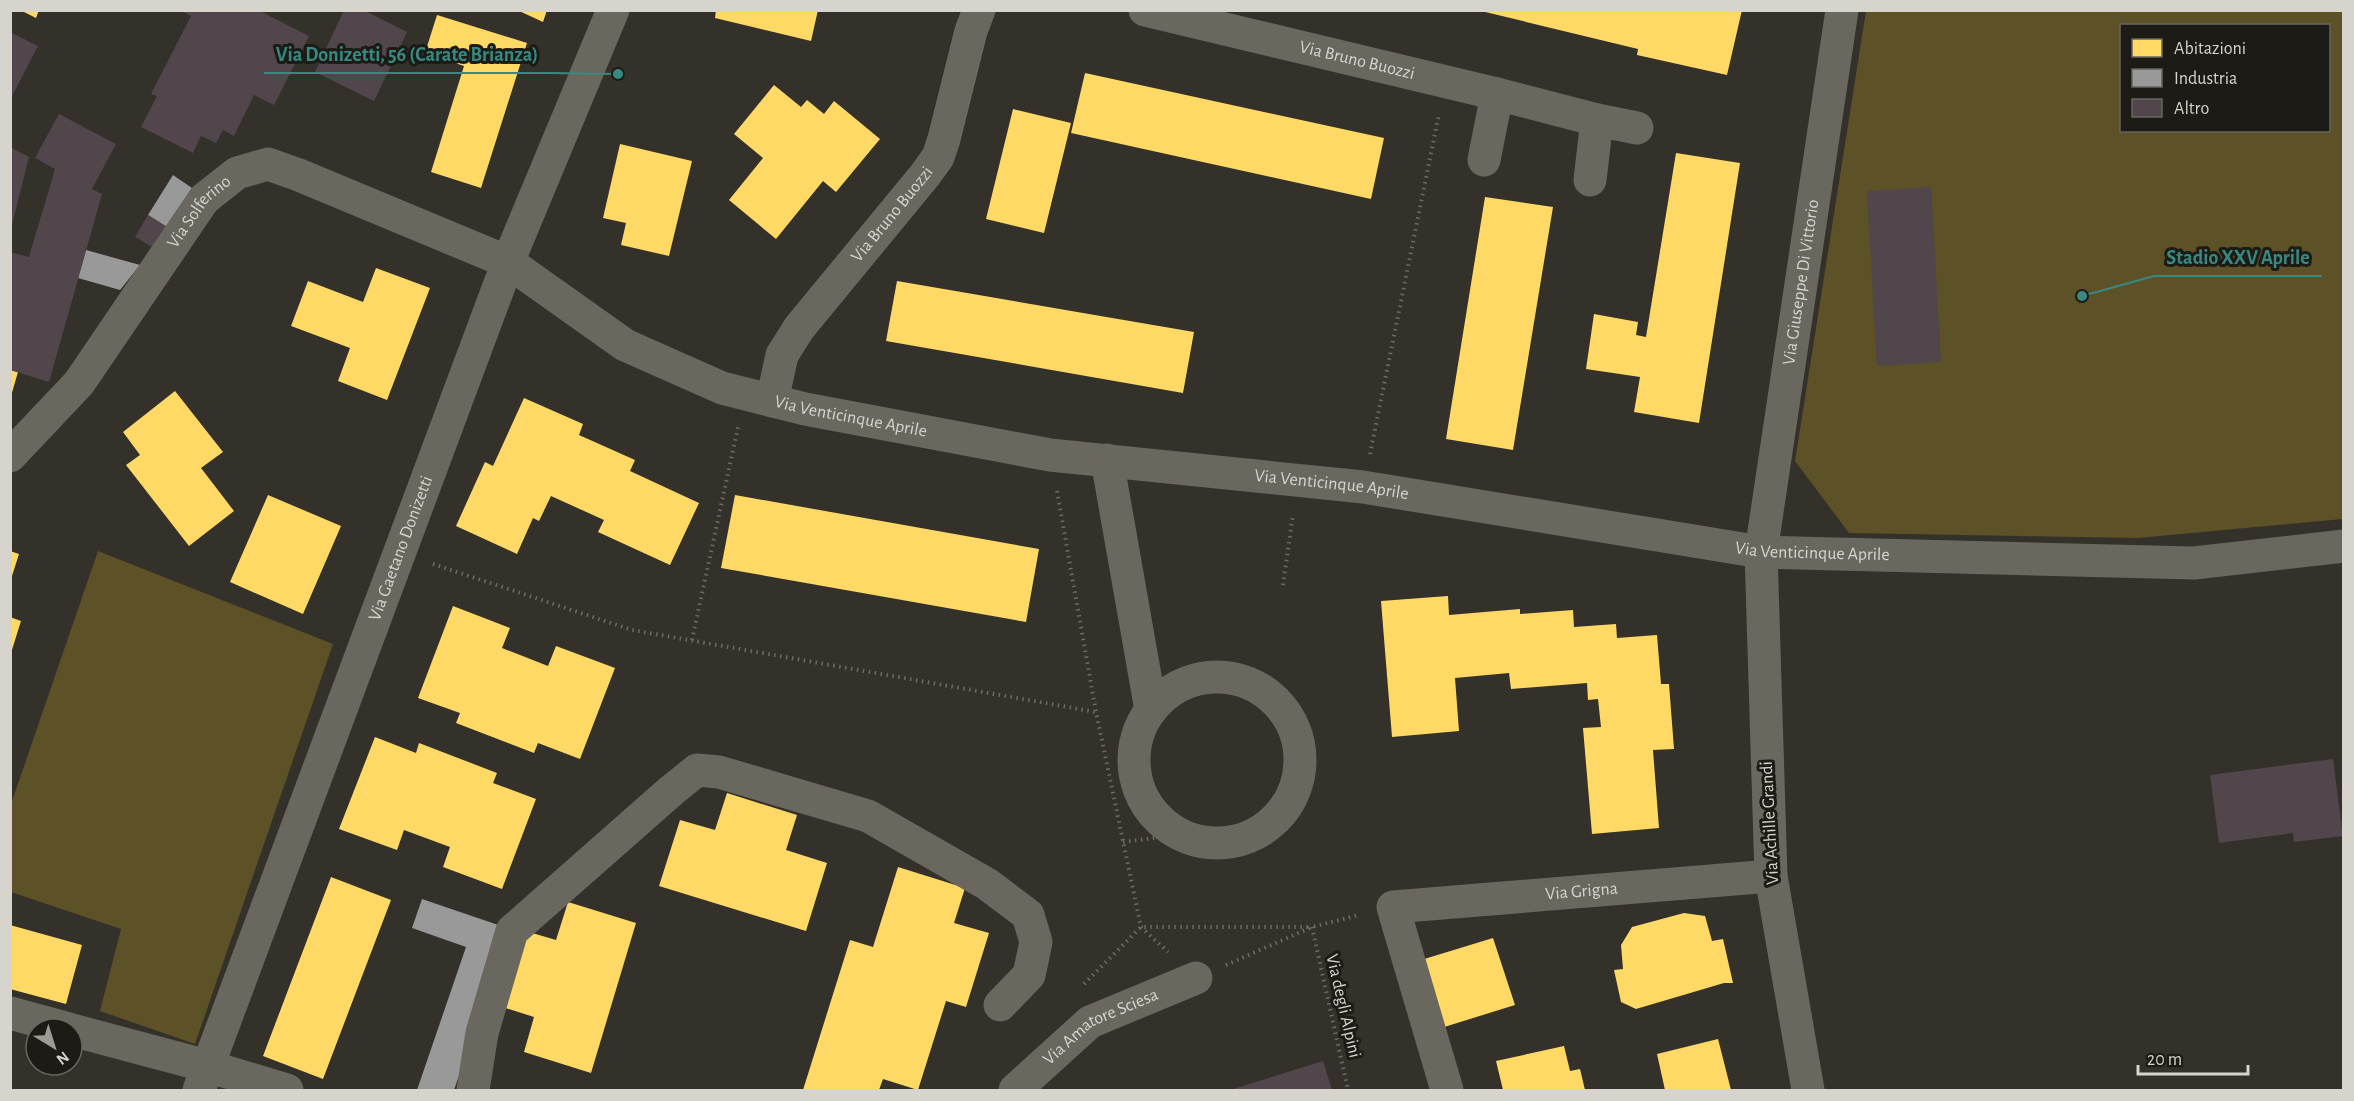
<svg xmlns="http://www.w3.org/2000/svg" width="2354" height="1101" font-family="'Alegreya Sans',sans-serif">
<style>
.green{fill:#5d5127;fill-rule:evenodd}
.homes{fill:#ffd966}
.industry{fill:#999}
.building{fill:#50464b}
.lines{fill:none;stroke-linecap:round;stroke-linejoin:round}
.path{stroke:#6d6b63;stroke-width:4;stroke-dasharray:1.5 4.5;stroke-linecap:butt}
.minor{stroke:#6a675e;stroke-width:33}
.labels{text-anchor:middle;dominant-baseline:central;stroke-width:6;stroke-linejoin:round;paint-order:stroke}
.street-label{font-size:18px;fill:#d6d4cd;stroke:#1c1b15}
.leader{fill:none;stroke:#378981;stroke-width:2}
.callout-dot{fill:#378981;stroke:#1c1b15;stroke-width:2}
.callout-label{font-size:20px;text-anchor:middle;font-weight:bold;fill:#378981;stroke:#1c1b15;stroke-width:6;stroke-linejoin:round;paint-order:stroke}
</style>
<rect width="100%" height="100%" fill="#34312a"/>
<path class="green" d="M1866 11H2343V519L2138 538 1849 533 1795 461ZM2122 26H2328V130H2122Z
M98 551 333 644 195 1044 100 1011 121 929 11 892V804Z"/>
<path class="homes" d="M20 10H39L36 18Z
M517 10H547L543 22Z
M716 10H818L811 41 715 18Z
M1477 10H1742L1727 75 1637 55 1638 49Z
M437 15 527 43 481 188 431 172 464 66 425 53Z
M1085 73 1384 138 1371 199 1071 133Z
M774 85 801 107 807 100 824 114 834 101 880 139 836 192 823 181 776 239 729 200 763 158 734 134Z
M1013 109 1071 123 1044 233 986 219Z
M620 144 692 161 669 256 621 245 626 223 603 218Z
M1676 153 1740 163 1699 423 1634 412 1640 377 1586 369 1594 314 1638 322 1636 335 1646 337Z
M1485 197 1553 207 1513 450 1446 439Z
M376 268 430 288 387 400 338 381 350 348 291 326 308 281 363 302Z
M897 281 1194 332 1183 393 886 341Z
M10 370 18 372 11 396H10Z
M175 391 223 452 201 468 234 511 189 546 126 465 140 455 123 432Z
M524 398 583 424 579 435 635 460 630 471 699 503 670 565 598 532 604 520 551 496 539 521 533 518 517 554 456 526 485 462 493 466Z
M268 495 341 526 303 614 230 582Z
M735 495 1039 549 1026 622 721 568Z
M10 551 19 554 11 579H10Z
M1448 596 1449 615 1520 609V614L1573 610 1574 627 1616 624 1617 638 1657 635 1661 684H1669L1674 749 1653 750 1659 828 1592 834 1583 728 1601 727 1598 699 1588 700 1587 683 1511 689 1509 673 1455 678 1459 731 1392 737 1381 601Z
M453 606 510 628 502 648 548 666 556 646 615 668 580 759 538 743 534 753 456 723 460 713 418 698Z
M10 617 21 621 11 653H10Z
M375 737 416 753 419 743 497 773 493 783 536 799 502 889 443 867 450 847 404 830 397 850 339 829Z
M727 793 797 815 786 850 827 863 806 931 659 886 680 820 715 830Z
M898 867 965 888 954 923 989 933 966 1007 946 1001 918 1090 883 1079 879 1090H803L850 940 873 947Z
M331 877 391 900 323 1079 263 1056Z
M568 902 636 923 591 1073 524 1052 534 1017 499 1006 522 930 556 940Z
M1684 913 1705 916 1712 941 1723 939 1733 983H1724L1636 1009 1621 1002 1614 970 1623 969 1621 945 1632 927Z
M10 925 82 945 66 1004 10 989Z
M1493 938 1515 1005 1441 1028 1421 960Z
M1718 1039 1731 1090H1665L1657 1054Z
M1564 1046 1570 1071 1580 1069 1585 1090H1503L1496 1061Z"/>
<path class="industry" d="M173 175 192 188 167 227 148 215Z
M86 250 140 265 120 290 78 278Z
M422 899 510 929 454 1090H417L466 947 412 928Z"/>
<path class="building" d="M180 10H258L309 36 274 105 254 95 234 136 223 130 216 143 201 136 193 153 141 127 157 96 151 94 191 16Z
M344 10H363L407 32 374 101 315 72Z
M10 32 38 46 10 100Z
M59 114 116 144 92 189 102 194 49 382 10 370V252L29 257 55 169 35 158Z
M10 147 29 157 11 229 10 228Z
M1931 187 1941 362 1877 366 1867 191Z
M148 215 167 227 154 248 135 237Z
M2333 759 2343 836 2294 842 2293 833 2219 843 2210 775Z
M1323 1061 1332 1090H1230Z"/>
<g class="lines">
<path class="path" d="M1370 454 1439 114
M1057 491 1096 712 1141 927 1168 952
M433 564 632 630 1096 712
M1283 585 1293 514
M692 640 738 427
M1123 842 1179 835
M1312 927 1348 1090
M1226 965 1312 927 1359 915
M1084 984 1141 927H1308"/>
<g class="minor">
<path id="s1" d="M1145 10 1497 94 1597 120 1637 128"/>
<path d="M1484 160 1497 94"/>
<path d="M1590 180 1597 120"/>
<path id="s2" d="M772 401 782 355 799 328 925 175 938 157 944 139 971 31 979 10"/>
<path id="s3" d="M10 456 79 383 204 199 237 173 268 164 299 175 508 262 625 345 722 388 805 409 1050 455 1363 487 1761 552 2194 563 2344 546"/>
<path d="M1107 460 1151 710"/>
<circle cx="1217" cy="760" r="83"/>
<path d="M10 1013 69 1029"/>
<path d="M72 1030 207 1066 287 1090"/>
<path id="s4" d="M199 1090 508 262 613 10"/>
<path d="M473 1090 482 1033 512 931 671 791 697 770 719 772 868 816 987 884 1028 915 1036 942 1029 975 1000 1005"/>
<path id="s5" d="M1015 1090 1090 1022 1196 978"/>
<path id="s6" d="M1447 1090 1393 907 1771 876"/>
<path id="s7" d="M1808 1090 1771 876 1761 552 1842 10"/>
</g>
</g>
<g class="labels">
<g class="street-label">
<text stroke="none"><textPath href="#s1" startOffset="218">Via Bruno Buozzi</textPath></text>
<text stroke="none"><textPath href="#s3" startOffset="310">Via Solferino</textPath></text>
<text stroke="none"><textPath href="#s2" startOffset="226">Via Bruno Buozzi</textPath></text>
<text stroke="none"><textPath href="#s7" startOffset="814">Via Giuseppe Di Vittorio</textPath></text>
<text stroke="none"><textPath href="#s3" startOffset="1038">Via Venticinque Aprile</textPath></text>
<text stroke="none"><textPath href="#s3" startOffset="1524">Via Venticinque Aprile</textPath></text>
<text stroke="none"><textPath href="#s4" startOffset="578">Via Gaetano Donizetti</textPath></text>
<text stroke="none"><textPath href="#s3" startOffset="2010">Via Venticinque Aprile</textPath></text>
<text transform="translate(1770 823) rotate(-93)">Via Achille Grandi</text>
<text stroke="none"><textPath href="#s6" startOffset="380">Via Grigna</textPath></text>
<text transform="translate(1343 1006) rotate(77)">Via degli Alpini</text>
<text stroke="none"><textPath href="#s5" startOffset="108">Via Amatore Sciesa</textPath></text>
</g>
</g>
<path class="leader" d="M618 74L550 73H264M2082 296L2154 276H2322"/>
<g class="callout-dot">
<circle cx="618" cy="74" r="6"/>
<circle cx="2082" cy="296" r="6"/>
</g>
<g class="callout-label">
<text x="407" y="61">Via Donizetti, 56 (Carate Brianza)</text>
<text x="2238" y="264">Stadio XXV Aprile</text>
</g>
<rect width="2354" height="1101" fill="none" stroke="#d6d4cd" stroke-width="24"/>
<rect x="2120" y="24" width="210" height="108" fill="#1c1b15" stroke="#66655f" stroke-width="1.5"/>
<rect x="2132" y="39" width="30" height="18" fill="#ffd966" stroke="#66655f" stroke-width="1.5"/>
<text x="2174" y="54" font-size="18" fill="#d6d4cd">Abitazioni</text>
<rect x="2132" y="69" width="30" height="18" fill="#999999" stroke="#66655f" stroke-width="1.5"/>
<text x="2174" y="84" font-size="18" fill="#d6d4cd">Industria</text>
<rect x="2132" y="99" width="30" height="18" fill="#50464b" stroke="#66655f" stroke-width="1.5"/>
<text x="2174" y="114" font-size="18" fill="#d6d4cd">Altro</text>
<g transform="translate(54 1047) rotate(142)"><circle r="28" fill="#1c1b15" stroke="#66655f" stroke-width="1.5"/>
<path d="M0-4.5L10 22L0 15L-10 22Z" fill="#9d9b94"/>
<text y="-9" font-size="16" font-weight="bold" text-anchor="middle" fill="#d6d4cd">N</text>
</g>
<path d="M2138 1065v9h110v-9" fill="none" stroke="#d6d4cd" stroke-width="3"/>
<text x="2147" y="1065" font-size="18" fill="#d6d4cd" stroke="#1c1b15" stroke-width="4.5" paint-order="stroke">20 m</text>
</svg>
